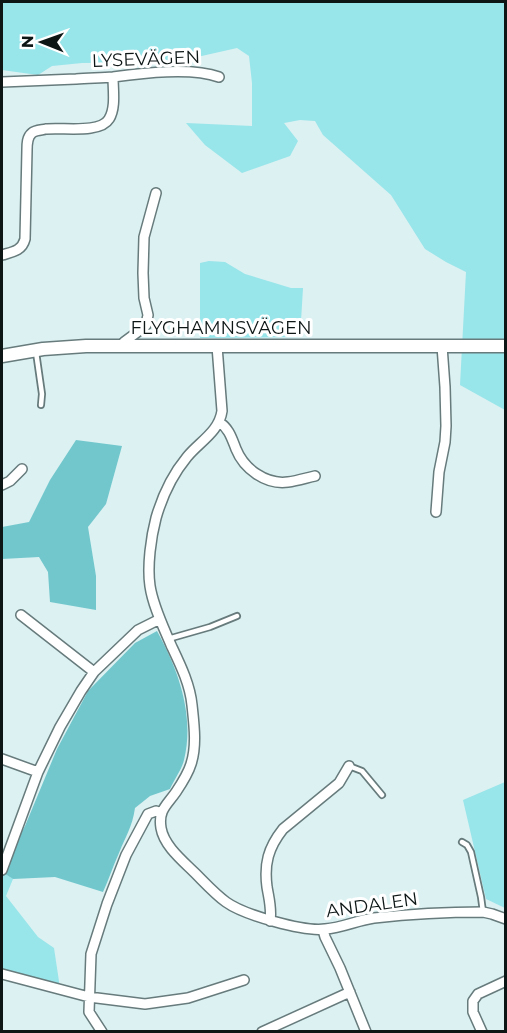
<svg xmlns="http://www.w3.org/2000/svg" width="507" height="1033" font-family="Montserrat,sans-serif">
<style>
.green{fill:#98e5ea}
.forest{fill:#72c7cd}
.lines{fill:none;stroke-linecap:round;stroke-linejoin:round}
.service-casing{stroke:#677b7c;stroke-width:8}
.minor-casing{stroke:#677b7c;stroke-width:12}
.tertiary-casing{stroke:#677b7c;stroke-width:15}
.service{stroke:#fff;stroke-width:4.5}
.minor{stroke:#fff;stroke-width:9}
.tertiary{stroke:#fff;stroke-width:12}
.labels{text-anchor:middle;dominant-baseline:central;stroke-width:6;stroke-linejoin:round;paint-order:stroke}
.street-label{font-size:18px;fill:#0d1515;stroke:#fff}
</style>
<rect width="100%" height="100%" fill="#dbf1f2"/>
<path class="green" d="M2 2H505V410L460 385 466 272 446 262 425 249 391 195 323 135 315 121 300 120 284 123 298 141 290 156 242 173 205 145 186 123 252 126V83L249 56 237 48 175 62 82 63 52 66 38 75 2 70Z
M209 261 225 262 245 274 291 288H303L300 337 200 338V263Z
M505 782V908L486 899 463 800Z
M2 872 13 879 6 896 38 937 54 948 60 988 2 971Z"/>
<path class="forest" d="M76 440 122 446 106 504 88 527 96 576V610L50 602 48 572 39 557 2 559V527L29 522 50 480Z
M157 631C178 669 195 715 184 760 182 769 174 780 170 789L150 796 135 808C132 828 126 835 119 853 113 866 109 879 103 892L55 877 13 879 2 872V869L25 826 57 749 88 691 135 643Z"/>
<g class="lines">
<defs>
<path id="service" d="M36 352 42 394 41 405
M168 639 210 627 237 616
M349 766 362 771 382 795
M462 842 467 845 471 852 481 897 483 912"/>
<path id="minor" d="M2 82C26 81 51 80 76 79 88 78 101 78 113 77 143 73 191 67 219 77
M2 255C12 252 22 251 25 239L27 150C27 144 27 137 32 133 35 130 42 130 46 129 62 127 100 134 109 119 116 108 113 90 113 77
M217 346 222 411C219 432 199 442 187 457 173 474 162 497 156 518 151 537 147 566 150 586 153 606 163 626 171 645 180 664 190 684 192 705 194 724 197 746 191 764 188 774 182 783 176 792 167 805 158 810 161 828 164 846 183 861 196 874 205 883 215 894 226 902 244 915 304 932 325 929 342 928 358 920 374 918 410 914 447 912 483 912L492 914 506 919
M124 347V342L143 328 146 325 148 315 144 298 143 273 144 237 156 193
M219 422C229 428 232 439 236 449 244 469 266 485 288 482 297 481 306 478 315 476
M2 485 10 481 22 469
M436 512 439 472 445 442 446 426 445 387 442 346
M21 615 94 672
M2 759 38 772
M2 870 38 772 60 727 81 691 94 672 138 630 160 619
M270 921C272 909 269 899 267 887 264 864 268 848 283 829L339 783 349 766
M323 930 325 937 340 968 366 1032
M2 974 89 997 145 1004 188 998 244 980
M102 1032 89 1012 91 954 107 904 126 855 148 814 156 811 161 813
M262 1032 350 992
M482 1032 473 1012V1001L478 994 506 981"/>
<path id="tertiary" d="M2 356 43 349 86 346H506"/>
</defs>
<use href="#service" class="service-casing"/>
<use href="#minor" class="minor-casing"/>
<use href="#tertiary" class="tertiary-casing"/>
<use href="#service" class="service"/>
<use href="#minor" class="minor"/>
<use href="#tertiary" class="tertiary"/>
</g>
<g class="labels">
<g class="street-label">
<text transform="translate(146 59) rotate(-2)">LYSEVÄGEN</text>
<text x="221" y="328">FLYGHAMNSVÄGEN</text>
<text transform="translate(372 905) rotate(-8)">ANDALEN</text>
</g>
</g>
<rect width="507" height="1033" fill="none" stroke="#0d1515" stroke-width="6"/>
<g transform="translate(42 42) rotate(271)" stroke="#ffffff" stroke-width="4.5" paint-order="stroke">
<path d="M0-4.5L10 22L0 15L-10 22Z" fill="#0d1515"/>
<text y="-9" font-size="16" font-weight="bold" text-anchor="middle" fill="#0d1515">N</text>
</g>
</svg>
